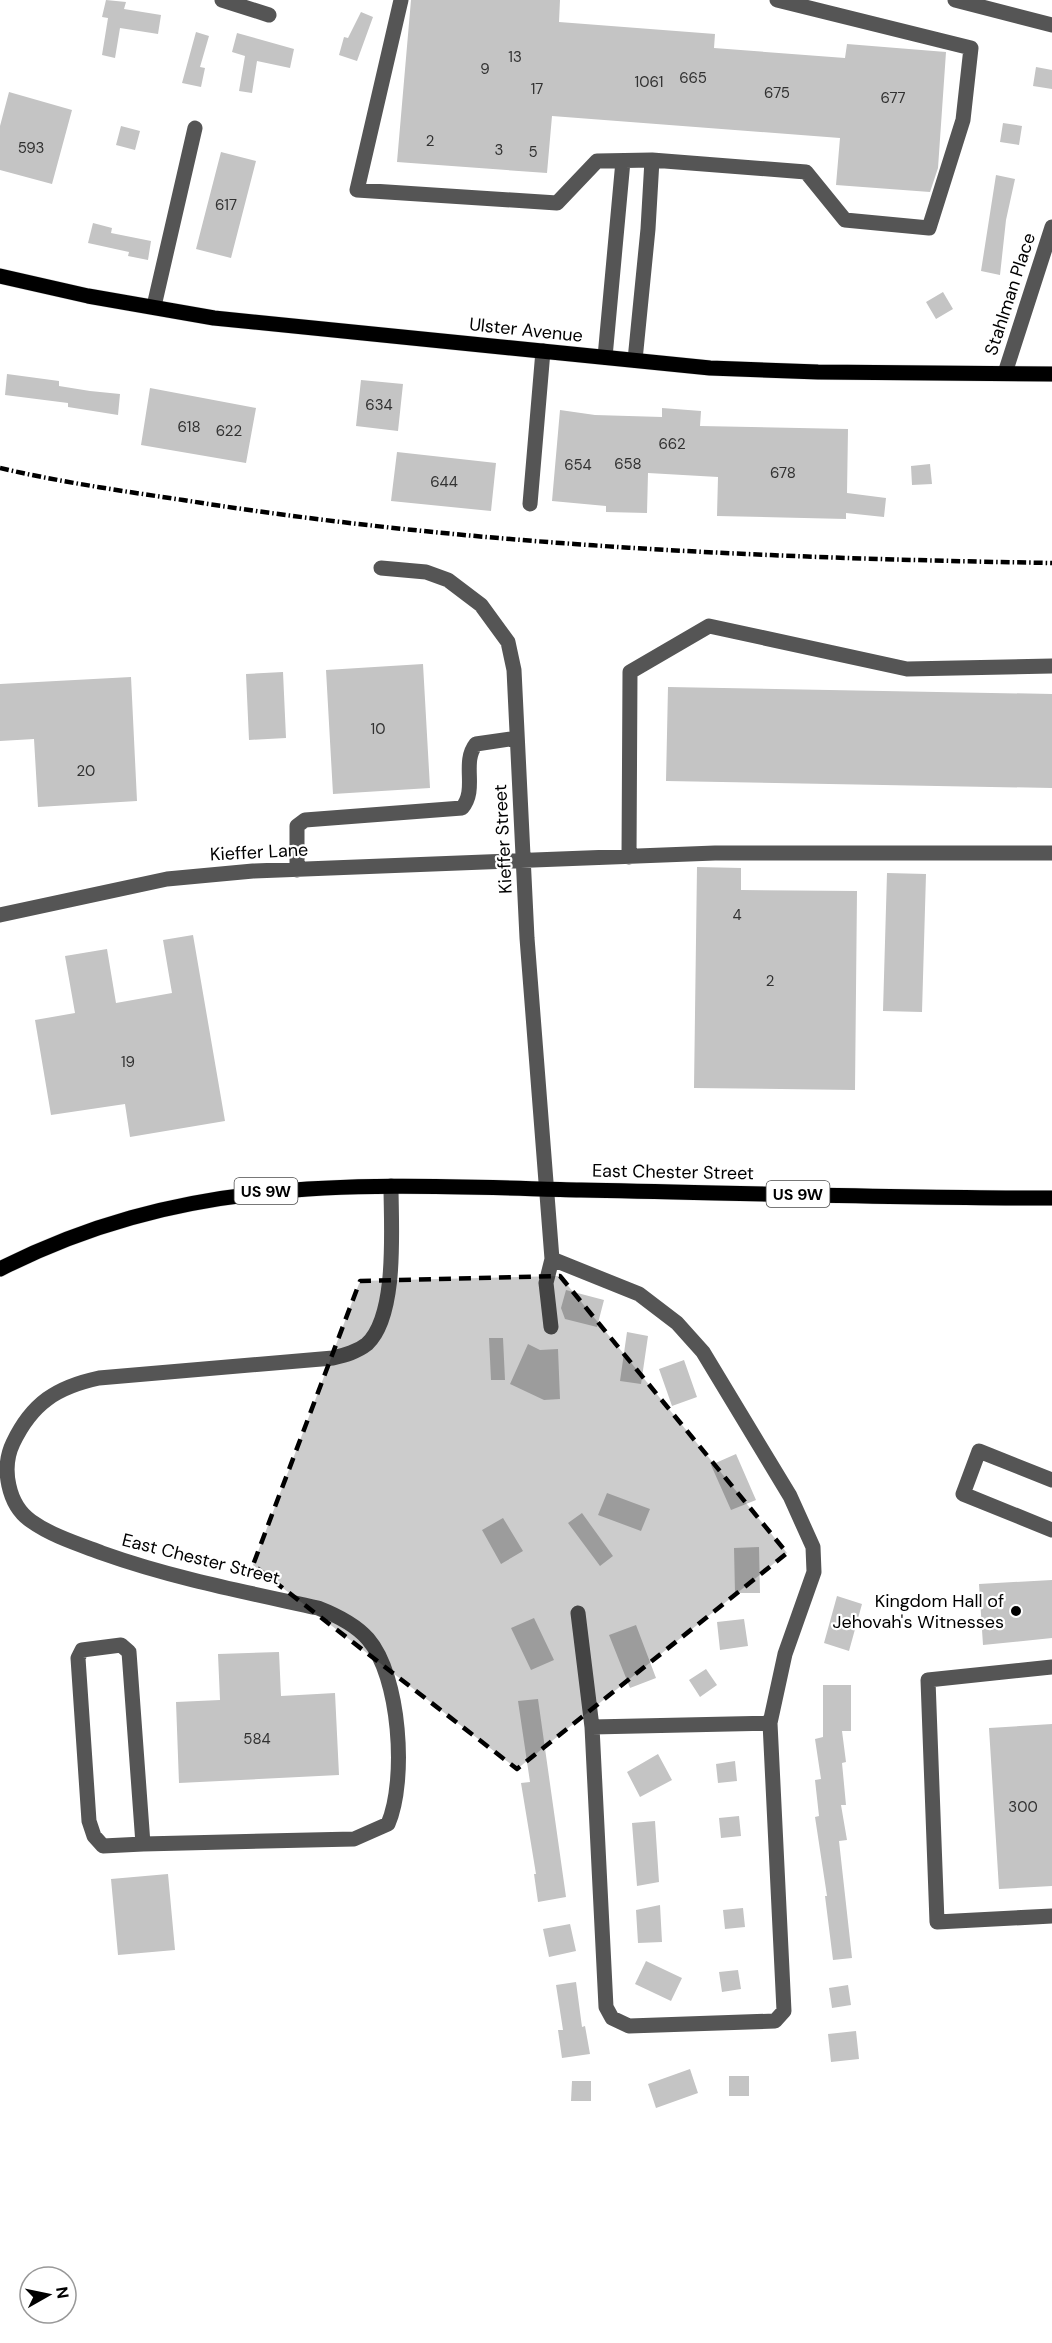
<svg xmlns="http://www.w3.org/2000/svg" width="1052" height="2343" font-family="'DM Sans',sans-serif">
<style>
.building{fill:#c4c4c4}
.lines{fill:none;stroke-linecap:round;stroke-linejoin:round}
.major-casing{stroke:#dbdbdb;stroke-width:16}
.minor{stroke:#555;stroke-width:15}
.major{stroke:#000;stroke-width:15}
.rail{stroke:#000;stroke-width:4.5;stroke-dasharray:9 3 1.5 3;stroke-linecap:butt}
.marked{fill:#000;fill-opacity:0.2;stroke:#000;stroke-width:4.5;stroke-dasharray:12 8;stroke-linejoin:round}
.poi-dot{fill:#000;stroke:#fff;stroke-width:2}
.labels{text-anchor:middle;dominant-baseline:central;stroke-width:4.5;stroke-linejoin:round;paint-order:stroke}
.number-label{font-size:15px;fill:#313131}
.shield{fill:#fff;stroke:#4c4c4c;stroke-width:1.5}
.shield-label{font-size:16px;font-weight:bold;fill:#000}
.street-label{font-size:18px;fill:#000;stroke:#fff}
.poi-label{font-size:18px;fill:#000;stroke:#fff;text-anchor:end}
</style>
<rect width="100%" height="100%" fill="#fff"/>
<path class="building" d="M106 0 126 2 124 9 161 15 158 34 120 28 115 58 102 55 108 18 102 17Z
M411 0H560L559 22 715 34 714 48 845 58 847 44 946 52 938 168 930 192 836 185 840 138 552 116 547 173 397 162Z
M361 12 373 17 357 61 339 55 344 37 348 38Z
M196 32 209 36 200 67 205 68 201 87 182 83Z
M237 33 294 49 290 68 257 61 252 93 239 91 245 56 232 52Z
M1036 67 1052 70V89L1033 86Z
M9 92 72 110 52 184 0 170V126Z
M1003 123 1022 126 1019 145 1000 142Z
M121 126 140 131 135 150 116 145Z
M221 152 256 161 231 258 196 249Z
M996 175 1015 179 1006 220 1000 275 981 271Z
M93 223 112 228 111 233 151 241 148 260 128 256 129 252 88 243Z
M943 292 953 309 936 319 926 302Z
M7 374 59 381V386L90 391 120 394 118 415 68 407V403L5 395Z
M361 380 403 384 398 431 356 426Z
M150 388 256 408 246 463 141 445Z
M662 408 701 411 700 426 848 429 847 493 886 498 884 517 846 513V519L717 516 718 477 648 473 647 513 606 512V506L552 501 560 410 595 415 662 417Z
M397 452 496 463 491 511 391 501Z
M930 464 932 484 912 485 911 466Z
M423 664 430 788 333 794 326 670Z
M283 672 286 738 249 740 246 674Z
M131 677 137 801 38 807 34 739 0 741V684Z
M668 687 1052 694V788L666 781Z
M697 867 741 868V890L857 891 855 1090 694 1088Z
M887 873 926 874 922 1012 883 1011Z
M193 935 225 1121 130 1137 125 1104 51 1115 35 1020 75 1013 65 956 107 949 116 1003 172 993 163 940Z
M566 1290 604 1300 597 1327 565 1319 561 1308Z
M627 1332 648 1336 641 1384 620 1381Z
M489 1338H503L505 1380H491Z
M528 1344 540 1350 558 1349 560 1399 544 1400 510 1384Z
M684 1360 697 1397 672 1406 659 1369Z
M736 1454 756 1500 731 1510 711 1465Z
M607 1493 650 1509 641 1531 598 1515Z
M582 1513 613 1556 600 1566 568 1523Z
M503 1518 523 1551 501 1564 482 1530Z
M759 1547 760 1593H735L734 1548Z
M1052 1580V1638L983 1645 979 1584Z
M837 1596 862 1604 849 1651 824 1643Z
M534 1618 554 1660 531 1670 511 1628Z
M744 1619 748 1646 720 1650 717 1622Z
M636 1625 656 1678 630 1688 609 1635Z
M279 1652 281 1696 335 1693 339 1775 179 1783 176 1702 220 1700 218 1654Z
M706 1669 717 1685 700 1697 689 1680Z
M823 1685H851V1731H842L846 1762 842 1763 846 1805H841L847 1840 839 1841 852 1958 833 1960 825 1896H827L815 1817 819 1816 815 1780 821 1779 815 1739 823 1737Z
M538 1699 566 1897 538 1902 534 1874H536L521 1783 530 1782 518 1701Z
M1052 1724V1886L999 1889 989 1728Z
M658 1754 672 1780 640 1797 627 1772Z
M735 1761 737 1781 718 1783 716 1764Z
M739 1816 741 1836 721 1838 719 1818Z
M655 1821 659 1882 637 1886 632 1823Z
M168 1874 175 1950 118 1955 111 1879Z
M660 1905 662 1942 638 1943 636 1910Z
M743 1908 745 1927 725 1929 723 1910Z
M570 1924 576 1951 549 1957 543 1929Z
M646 1961 682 1978 671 2001 635 1984Z
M738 1970 741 1989 722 1992 719 1972Z
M576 1982 582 2027 585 2026 590 2054 562 2058 558 2030H563L556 1985Z
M848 1985 851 2005 832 2008 829 1988Z
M856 2031 859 2059 831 2062 828 2034Z
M690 2069 698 2093 656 2108 648 2084Z
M729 2076H749V2096H729Z
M572 2081H591V2101H571Z"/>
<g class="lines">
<defs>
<path id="major" d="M0 276 88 296 214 318 710 368 818 372 1052 374
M0 1269C192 1171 373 1185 581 1190 738 1193 895 1198 1052 1198"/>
</defs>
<use href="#major" class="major-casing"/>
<path class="minor" d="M222 0 269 15
M401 0 357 190 557 203 597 161 652 160 806 172 845 220 929 228 963 120 971 48 777 0
M955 0 1052 25
M154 306 195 128
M605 357 623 161
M635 360 648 229 652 160
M1005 373 1052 227
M530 504 543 351
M381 568 426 572 448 580 481 605 508 642 514 670 527 938 552 1259 546 1283 551 1327
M629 857 630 672 709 626 907 669 1052 666
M297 870V826L305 820 462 808C478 789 461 763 476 744L517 738
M0 915 167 879 253 871 715 853H1052
M552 1259 639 1294 677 1323 703 1352 790 1496 813 1547 814 1572 785 1654 770 1723 784 2011 775 2021 629 2026 612 2018 606 2007 592 1727 578 1613
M1052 1480 979 1451 963 1494 1052 1530
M1052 1667 928 1680 937 1922 1052 1916
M592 1727 770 1723
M143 1844 103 1846 94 1836 89 1821 78 1658 82 1650 121 1645 129 1652 143 1844 354 1839 388 1824C407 1780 400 1676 368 1639 355 1624 336 1615 318 1608 245 1592 172 1578 102 1553 78 1544 52 1536 31 1521 8 1505 1 1468 13 1443 32 1403 57 1387 99 1378L333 1358C345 1355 357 1352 367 1344 398 1315 391 1226 391 1186"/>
<use href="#major" class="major"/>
<path class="rail" d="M0 468C60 482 122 491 183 500 471 546 761 558 1052 563"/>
</g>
<path class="marked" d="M560 1276 787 1553 517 1769 253 1565 360 1281Z"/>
<circle class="poi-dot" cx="1016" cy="1611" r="6"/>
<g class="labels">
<g class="number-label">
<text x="515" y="57">13</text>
<text x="485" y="69">9</text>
<text x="693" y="78">665</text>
<text x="649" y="82">1061</text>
<text x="537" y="89">17</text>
<text x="777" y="93">675</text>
<text x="893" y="98">677</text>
<text x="430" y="141">2</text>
<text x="31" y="148">593</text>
<text x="499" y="150">3</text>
<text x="533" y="152">5</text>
<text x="226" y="205">617</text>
<text x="379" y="405">634</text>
<text x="189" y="427">618</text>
<text x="229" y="431">622</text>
<text x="672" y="444">662</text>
<text x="628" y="464">658</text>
<text x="578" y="465">654</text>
<text x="783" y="473">678</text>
<text x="444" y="482">644</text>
<text x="378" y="729">10</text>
<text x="86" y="771">20</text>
<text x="737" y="915">4</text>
<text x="770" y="981">2</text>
<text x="128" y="1062">19</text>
<text x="257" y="1739">584</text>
<text x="1023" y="1807">300</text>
</g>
<g class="shield">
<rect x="234.5" y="1178" width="63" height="26" rx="4.5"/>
<rect x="766.5" y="1181" width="63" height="26" rx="4.5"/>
</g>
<g class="shield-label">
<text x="266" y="1191">US 9W</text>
<text x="798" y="1194">US 9W</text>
</g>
<g class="street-label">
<text transform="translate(1010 294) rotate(-72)">Stahlman Place</text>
<text transform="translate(526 330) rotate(6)">Ulster Avenue</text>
<text transform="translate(503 839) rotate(-93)">Kieffer Street</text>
<text transform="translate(259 852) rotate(-3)">Kieffer Lane</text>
<text transform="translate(673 1172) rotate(1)">East Chester Street</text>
<text transform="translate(201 1559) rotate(14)">East Chester Street</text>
</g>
<g class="poi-label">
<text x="1004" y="1601">Kingdom Hall of<tspan x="1004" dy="21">Jehovah's Witnesses</tspan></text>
</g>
</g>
<g transform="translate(48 2295) rotate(81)"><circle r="28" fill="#ffffff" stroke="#999999" stroke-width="1.5"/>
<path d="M0-4.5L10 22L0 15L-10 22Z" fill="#000000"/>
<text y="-9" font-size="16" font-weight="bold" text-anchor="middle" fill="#000000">N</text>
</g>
</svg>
